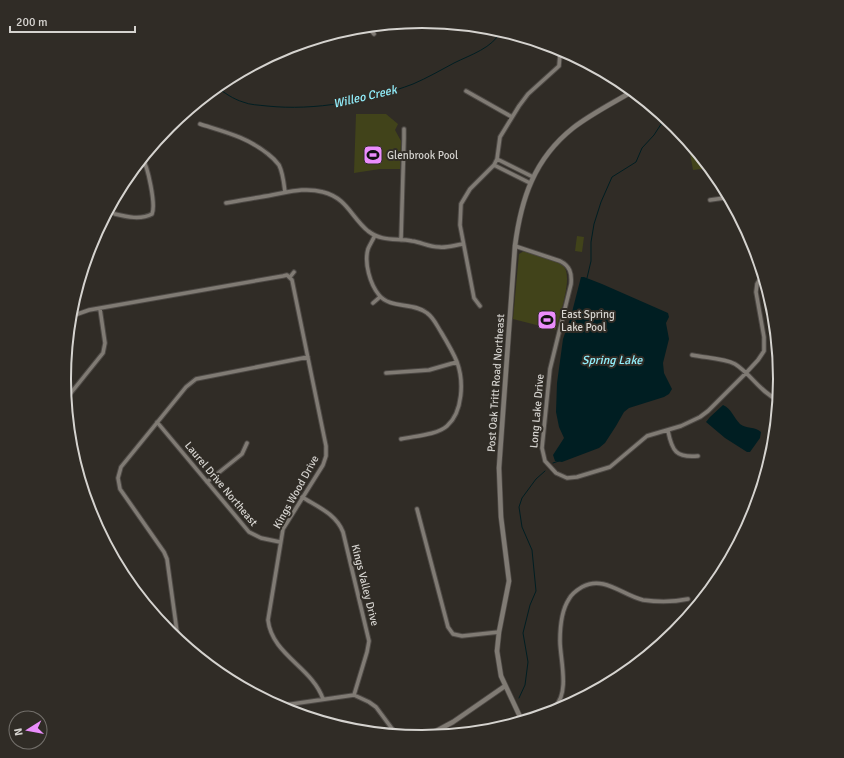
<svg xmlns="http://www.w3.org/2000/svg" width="844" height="758" font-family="Signika,sans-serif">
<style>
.green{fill:#41431a}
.water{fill:#001e22}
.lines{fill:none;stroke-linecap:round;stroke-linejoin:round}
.stream{stroke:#001e22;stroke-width:1}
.street-casing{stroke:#4d4945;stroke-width:5.5}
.secondary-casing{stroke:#4d4945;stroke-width:6}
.street{stroke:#807b74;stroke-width:3.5}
.secondary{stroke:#807b74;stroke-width:4.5}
.labels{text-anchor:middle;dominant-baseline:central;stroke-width:4;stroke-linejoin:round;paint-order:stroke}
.poi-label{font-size:11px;fill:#d5d3cf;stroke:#302c26;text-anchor:start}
.street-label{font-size:11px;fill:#d5d3cf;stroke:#302c26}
.water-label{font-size:12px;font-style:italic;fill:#93f0fd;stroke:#302c26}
.rim{fill:none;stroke:#d5d3cf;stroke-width:2}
</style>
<rect width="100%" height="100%" fill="#302c26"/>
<path class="green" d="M356 114H386L398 124 395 130 401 141 400 169H380L354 173Z
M688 142 709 168 693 170Z
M577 236 584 237 582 252 575 251Z
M524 251C534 255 553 259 562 265 575 273 559 317 556 330L513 319 519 254Z"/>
<path class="water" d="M581 277H584L602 284 668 313 669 317 666 323 669 339 663 363 664 373 672 389 669 394 664 397 629 408 624 412 616 426 605 443 599 448 562 462 555 461 553 455 564 438 559 427 556 412 557 383 563 339 571 316Z
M542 310 552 312 550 327 541 325 544 317 541 316Z
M723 405C731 408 734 418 740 424 746 429 755 426 761 432L760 438 750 452H747L725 438 706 422 710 417Z"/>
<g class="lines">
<path class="stream" d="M216 87C225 93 233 99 243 102 250 105 259 105 267 106 315 111 368 101 413 84 427 78 441 70 454 63 470 55 493 48 501 31
M587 278 591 261V242L594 224 601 202 612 177 636 162 642 148 654 135 665 118
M553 463 559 461
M519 698 525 685 528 662 523 633 530 605 536 591 532 550 522 527 519 507 522 498 536 479 545 471"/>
<defs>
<path id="street" d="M367 26 374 34
M466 91 512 117
M200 124C225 132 247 137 268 154 272 157 276 161 279 165 283 173 284 184 285 192
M497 159 533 177
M494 165 530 183
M710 200 724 198 730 199
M226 203C241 200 256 198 272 195 289 192 305 187 323 192 347 198 351 217 368 231 382 242 396 238 412 241 421 242 429 247 439 247 447 248 455 245 463 244
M115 214C127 217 141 220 152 214 156 205 148 166 142 158
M375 235C373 240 370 244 368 249 364 263 370 284 379 295 390 309 414 302 427 313 434 318 437 326 441 332 447 342 453 352 457 362 464 381 463 412 447 426 437 435 414 436 401 439
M749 235 751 248 757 256
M401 240 404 139V129
M515 246 560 261C570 266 572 273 571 284L550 369 542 448 545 461 556 473 567 478 577 477 610 467 647 436 681 426 700 417 708 411 746 373 758 360 764 351V337L756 292 757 284 763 274
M290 277 294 272
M373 303 380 297
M480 306 474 298 460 225 461 204 470 189 494 165 497 159 500 137 519 106 528 94 559 66 560 54 557 48
M71 312 72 316 89 310 283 276 287 275 292 280 326 446V456L323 465 283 529 268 620C272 655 312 667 323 699
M692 355C706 358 723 358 735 364 751 374 760 392 778 400
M386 373 429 370 457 362
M66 399 103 353 105 343 100 309
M157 422 249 532 261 538 280 542
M668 431C672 451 676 458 698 456
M207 482 242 454 247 443
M302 497C318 507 336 514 343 532L369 641 367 652 354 695
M417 509 448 627 453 634 462 636 499 632
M178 639 167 559 164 552 120 489 118 478 121 467 186 387 196 379 308 357
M278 706 354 695 369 702 376 707 396 734
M520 718C531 712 546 713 555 706 570 693 560 658 560 641 560 627 561 611 569 599 572 593 577 590 582 587 604 575 622 595 643 600 657 602 674 602 688 599"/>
<path id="secondary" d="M522 721 501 676 497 651 499 632 509 581 501 517 499 468 515 246C521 199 534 159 573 128 591 114 613 103 633 91
M425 737 453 722 505 686"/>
</defs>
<use href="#street" class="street-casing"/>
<use href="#secondary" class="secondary-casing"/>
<use href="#street" class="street"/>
<use href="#secondary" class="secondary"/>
</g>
<defs>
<symbol id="stadium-square" viewBox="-11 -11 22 22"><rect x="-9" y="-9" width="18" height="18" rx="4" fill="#eb8dfc" stroke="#302c26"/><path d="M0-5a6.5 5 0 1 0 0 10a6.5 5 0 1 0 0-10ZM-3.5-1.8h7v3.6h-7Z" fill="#111"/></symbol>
</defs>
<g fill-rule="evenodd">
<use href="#stadium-square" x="362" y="144" width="22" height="22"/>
<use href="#stadium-square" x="536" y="309" width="22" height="22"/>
</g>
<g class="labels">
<g class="poi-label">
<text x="387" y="155">Glenbrook Pool</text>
<text x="561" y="314">East Spring<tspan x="561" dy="13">Lake Pool</tspan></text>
</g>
<g class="street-label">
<text transform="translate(496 383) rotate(-86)">Post Oak Tritt Road Northeast</text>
<text transform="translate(537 411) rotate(-85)">Long Lake Drive</text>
<text transform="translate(221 484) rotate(50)">Laurel Drive Northeast</text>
<text transform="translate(296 492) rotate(-61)">Kings Wood Drive</text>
<text transform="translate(365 585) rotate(76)">Kings Valley Drive</text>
</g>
<g class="water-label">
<text transform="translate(365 97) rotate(-13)">Willeo Creek</text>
<text x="612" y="360">Spring Lake</text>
</g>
</g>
<path d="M0 0H844V758H0ZM71 379a351 351 0 1 1 702 0a351 351 0 1 1-702 0Z" fill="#302c26" fill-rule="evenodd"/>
<path class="rim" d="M71 379a351 351 0 1 1 702 0a351 351 0 1 1-702 0Z"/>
<g transform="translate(28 730) rotate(259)"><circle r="19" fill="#302c26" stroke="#726f6a"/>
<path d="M0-3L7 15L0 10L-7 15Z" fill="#eb8dfc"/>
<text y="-6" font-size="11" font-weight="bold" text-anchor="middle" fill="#d5d3cf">N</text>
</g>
<path d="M10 26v6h125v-6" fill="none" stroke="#d5d3cf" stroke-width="2"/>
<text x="16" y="26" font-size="12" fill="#d5d3cf" stroke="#302c26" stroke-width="3" paint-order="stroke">200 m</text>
</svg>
